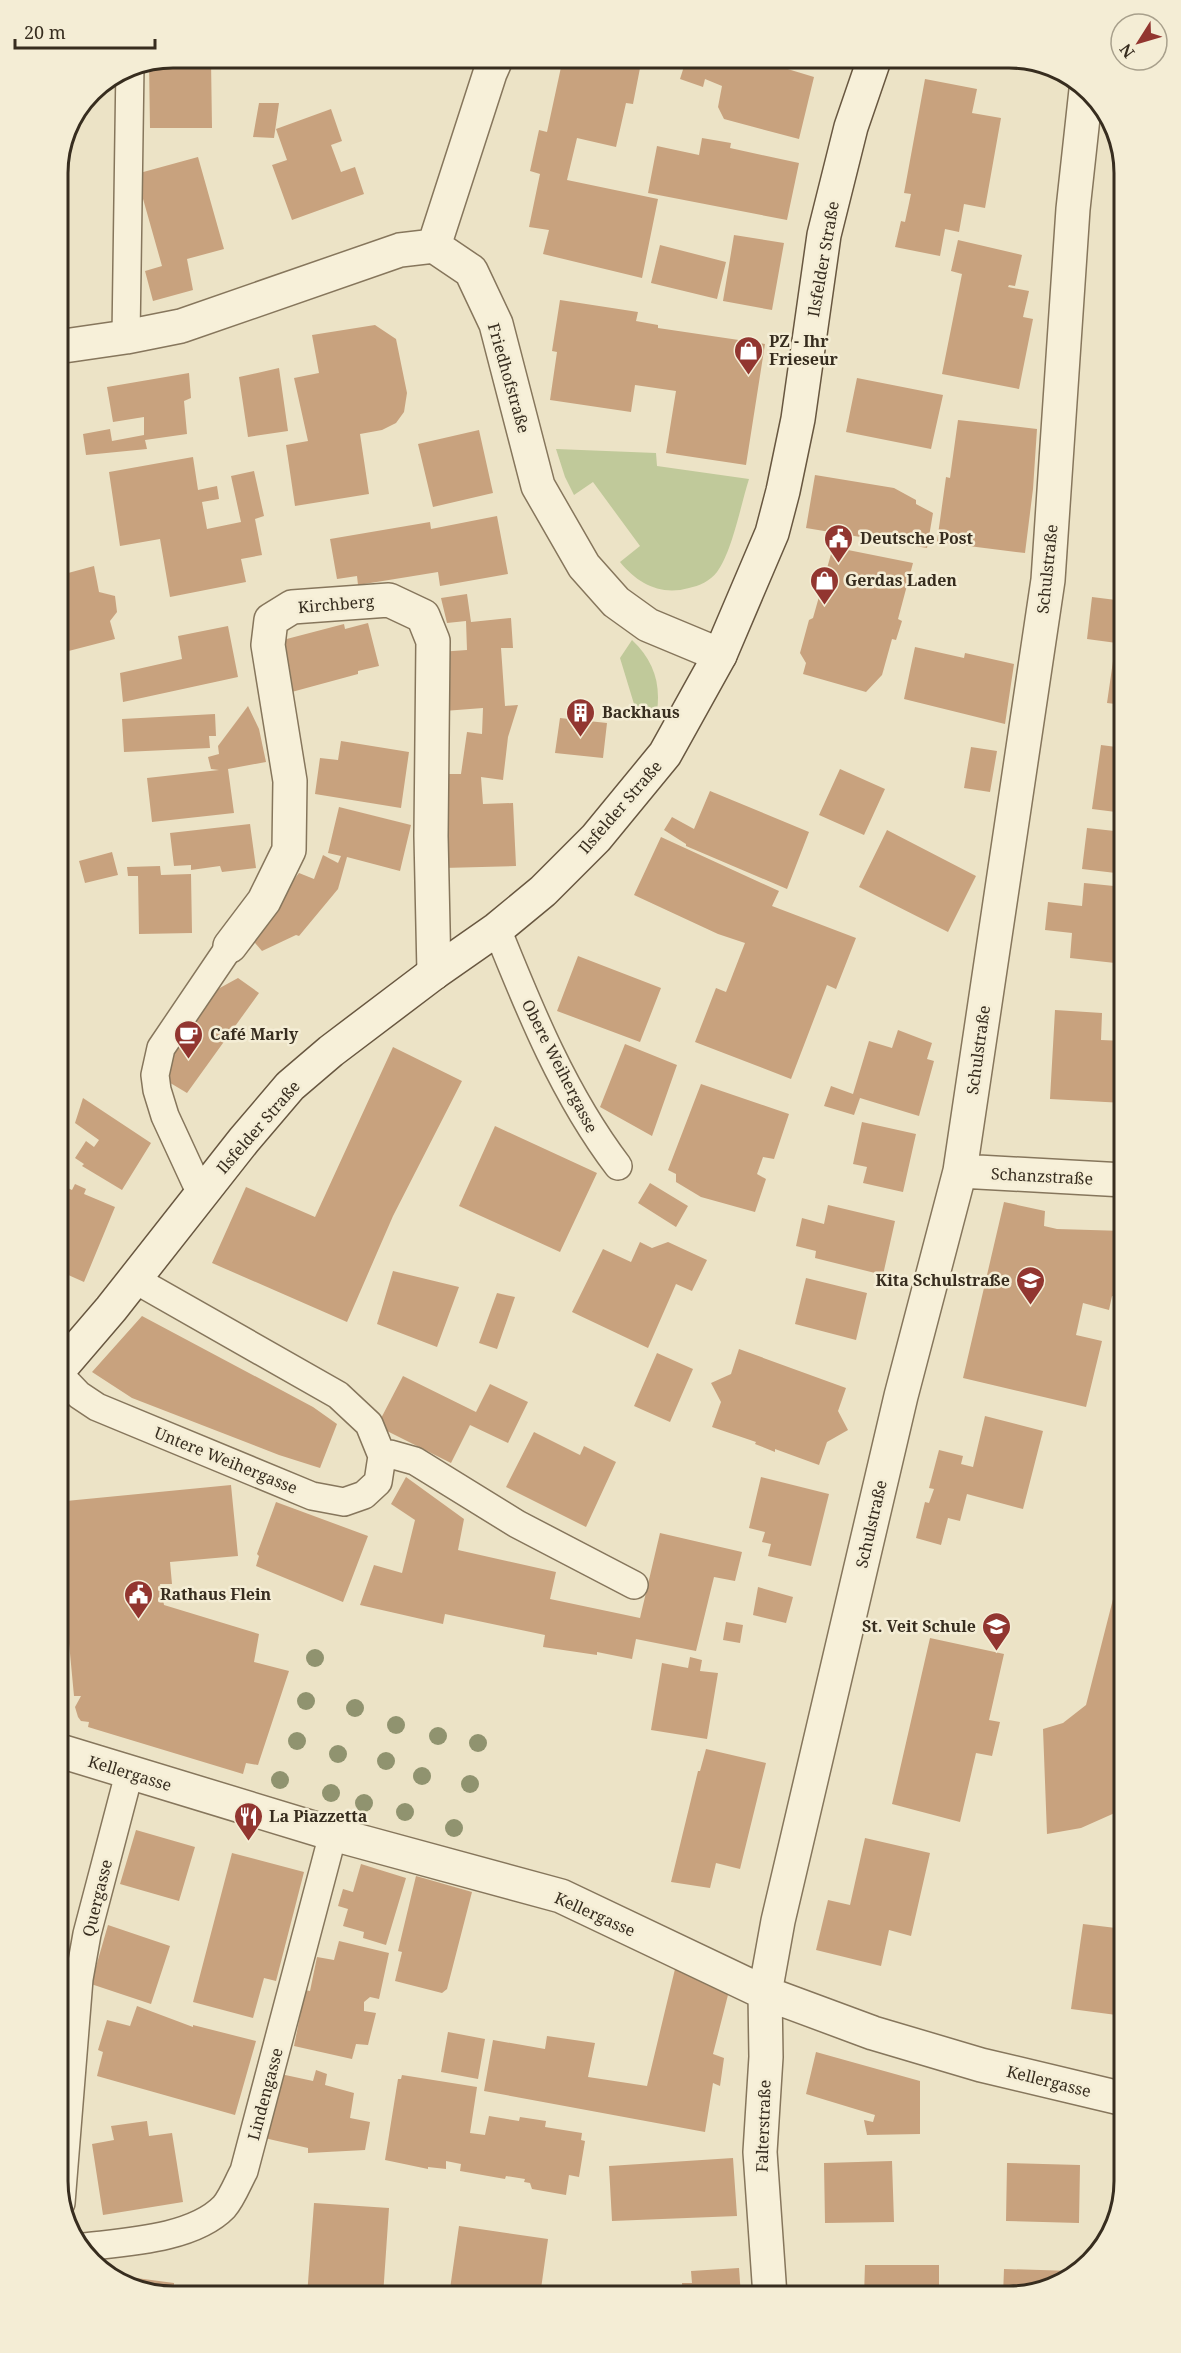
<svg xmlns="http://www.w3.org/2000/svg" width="1181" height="2353" font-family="'Noto Serif',serif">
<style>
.green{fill:#c0c99a}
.building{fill:#c8a27e}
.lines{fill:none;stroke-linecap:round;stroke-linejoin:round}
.service-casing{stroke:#86765c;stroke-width:30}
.minor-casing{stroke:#86765c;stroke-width:36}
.secondary-casing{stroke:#685740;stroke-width:36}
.service{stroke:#f7f0d9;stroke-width:27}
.minor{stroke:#f7f0d9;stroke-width:33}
.secondary{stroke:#f7f0d9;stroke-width:33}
.tree{fill:#90936f}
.labels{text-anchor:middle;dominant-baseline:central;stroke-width:5;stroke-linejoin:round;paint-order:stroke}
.street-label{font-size:16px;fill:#372d1f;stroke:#f4edd5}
.poi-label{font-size:16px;font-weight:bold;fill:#372d1f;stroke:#f4edd5;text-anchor:start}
.rim{fill:none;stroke:#372d1f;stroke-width:3}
</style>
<rect width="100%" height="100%" fill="#ece3c6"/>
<path class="green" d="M556 449 656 453 657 466 749 479C741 504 732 552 717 572 710 581 699 586 689 588 661 596 638 584 620 562L640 546 593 482 574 495 565 477Z
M632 640C653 660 661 682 657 711L641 710 634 704 620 658Z"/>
<path class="building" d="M610 57 641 63 633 104 626 103 616 147 577 138 567 180 658 199 642 278 543 254 549 230 529 227 540 174 530 171 539 130 547 132 563 58 608 68Z
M687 57H748L814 77 799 139 724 119 718 107 722 86 705 79 703 87 680 79Z
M211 60 212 128H150L149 62Z
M925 79 977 89 972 113 1001 118 985 208 964 204 959 232 945 229 940 256 895 247 901 221 905 222 911 194 904 193Z
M259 103H279L274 138 253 137Z
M331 109 342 141 331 145 341 172 355 167 364 194 292 220 272 165 287 160 276 129Z
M702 138 731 143 730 148 799 163 787 220 648 193 657 146 699 155Z
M198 157 224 249 187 259 193 290 153 301 145 271 162 266 136 174Z
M734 235 784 243 772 310 723 301Z
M958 240 1022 255 1015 286 1009 285 1008 287 1029 291 1023 317 1033 319 1019 389 942 374 962 274 951 271Z
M660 245 726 262 717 299 651 283Z
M560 300 638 312 636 321 658 325V328L765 344 746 465 666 453 676 391 635 385 631 412 550 400 557 352 552 351Z
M375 325 396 339 407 393 404 412 396 423 382 430 360 434 369 494 295 506 286 445 308 441 294 378 319 373 312 335Z
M279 368 288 431 248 437 239 377Z
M189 373 191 398 184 401 187 434 145 440 147 449 86 455 83 434 110 429 112 441 144 435V417L113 422 107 387Z
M857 378 943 395 931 449 846 432Z
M958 420 1037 429 1033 489 1025 553 937 542 946 477 950 478Z
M479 430 493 493 433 507 418 444Z
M193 457 198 490 217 486 219 499 202 502 207 529 241 522 231 476 254 471 264 516 255 519 262 555 241 559 246 582 170 597 160 539 120 546 109 472Z
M815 475 894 488 916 500V504L933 513 927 548 806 528Z
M497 516 508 574 440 586 438 572 358 585 357 576 337 579 330 539 430 522 431 529Z
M833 547 913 563 898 619 902 621 896 640 892 639 882 675 866 692 803 674 806 663 800 653 809 620 813 618Z
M94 566 99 592 115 596 117 612 110 621 115 639 57 654V576Z
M467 594 471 622 511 618 513 648H501L505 706 518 705 508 737 503 780 481 777 483 804 513 803 516 866 443 868 439 774H461L467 732 482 734 483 708 444 711 439 652 467 650 466 621 447 623 441 598Z
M1092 597 1124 601V644L1087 639Z
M368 623 379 666 358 671V674L288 693 279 641 344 624 345 629Z
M228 626 238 677 123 702 120 673 182 659 178 636Z
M915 647 964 658 965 653 1014 664 1005 724 904 699Z
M1114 654 1124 656V705L1107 703Z
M248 706 259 729 266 762 228 769 234 813 152 822 147 778 219 770 211 769 208 757 219 754 218 746Z
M215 714 216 736H209L210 748 124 752 122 719Z
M560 718 607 723 603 758 555 753Z
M341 741 409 752 401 808 315 794 320 758 338 760Z
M1101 745 1124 748V813L1092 809Z
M971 747 997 751 990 792 964 788Z
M840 769 885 789 864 835 819 815Z
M710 791 809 832 787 889 686 846V844L664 830 672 817 694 829Z
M339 807 411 825 400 871 347 857 338 889 299 936 296 935 262 951 249 936 299 873 314 879 323 855 338 863 341 856 328 853Z
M250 824 256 868 222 872 220 866 191 870V865L174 866 170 833Z
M1087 828 1124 832V874L1082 869Z
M887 830 976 876 948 932 859 887Z
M661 837 779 891 772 906 856 938 836 989 827 985 791 1079 695 1042 716 988 726 992 745 943 718 934 634 895Z
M112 852 118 875 85 883 79 861Z
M160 866 161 875 191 874 192 933 139 934 138 876H128L127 867Z
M1084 883 1124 887V964L1070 958 1072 933 1045 930 1048 902 1082 906Z
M578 956 661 988 640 1042 557 1011Z
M238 978 259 993 187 1093 157 1075 207 995Z
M1055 1010 1102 1013 1101 1040 1124 1041V1103L1050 1099Z
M898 1030 932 1043 927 1059 934 1061 919 1116 860 1098 854 1115 824 1106 831 1086 853 1094 869 1041 892 1048Z
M625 1044 677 1065 652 1136 600 1107Z
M393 1047 462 1081 393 1216 347 1322 212 1263 246 1187 315 1217Z
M701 1084 789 1114 774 1159 763 1157 757 1174 766 1179 755 1212 701 1197 676 1182V1174L668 1170Z
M83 1098 151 1143 122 1190 82 1166 84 1164 75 1158 86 1141 94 1147 99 1140 75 1123Z
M862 1122 916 1134 903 1192 863 1183 867 1167 853 1164Z
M495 1126 597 1173 560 1252 459 1206Z
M650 1183 688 1206 676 1227 638 1203Z
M75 1184 86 1189 84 1194 115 1207 84 1282 57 1270V1196L61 1185 72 1190Z
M1004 1202 1045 1211 1044 1226 1057 1229 1124 1231V1299L1112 1296 1109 1310 1083 1303 1076 1335 1102 1341 1086 1407 963 1378Z
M828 1205 895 1221 883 1275 815 1258 816 1251 796 1246 802 1218 824 1224Z
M640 1242 652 1248 668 1242 707 1260 692 1291 676 1284 648 1348 572 1312 603 1249 631 1262Z
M393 1271 459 1287 437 1347 377 1324Z
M806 1278 867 1293 856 1340 795 1324Z
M497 1293 515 1297 497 1349 479 1343Z
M142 1316 313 1407 337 1424 320 1468 279 1455 132 1398 92 1372Z
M739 1349 846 1388 838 1411 848 1430 827 1442 819 1465 775 1449V1452L755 1444 756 1442 712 1427 721 1402 711 1383 731 1374Z
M657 1353 693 1369 670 1422 634 1406Z
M403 1376 476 1412 490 1384 528 1402 508 1443 470 1425 451 1463 377 1426Z
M985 1416 1043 1431 1023 1509 967 1494 960 1521 948 1518 941 1545 916 1538 925 1502 929 1503 934 1489 929 1488 939 1450 963 1456 961 1464 973 1467Z
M534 1432 580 1455 584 1446 616 1462 586 1527 506 1487Z
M406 1477 464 1519 458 1550 556 1572 550 1599 640 1618 660 1533 742 1552 735 1581 714 1577 696 1651 636 1639 632 1659 597 1652V1655L543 1647 545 1635 445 1614 443 1624 360 1605 374 1565 402 1573 415 1520 391 1504Z
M761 1477 829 1494 811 1566 768 1556 771 1544 762 1542 765 1532 749 1528Z
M231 1485 238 1556 170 1562 172 1584H160L164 1605 259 1634 254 1662 289 1671 258 1765 246 1763 243 1774 88 1727 89 1722 81 1721 78 1717 75 1707 81 1696H74L57 1515 65 1513 66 1501Z
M276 1502 368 1536 343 1602 256 1566 259 1556 257 1554Z
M1123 1560 1124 1807 1117 1812 1081 1828 1047 1834 1043 1729 1063 1723 1086 1705Z
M758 1587 793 1597 786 1623 753 1615Z
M726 1622 743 1625 740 1643 723 1640Z
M930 1638 1004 1654 989 1720 1000 1722 992 1756 976 1753 960 1822 892 1804Z
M690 1657 702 1660 700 1671 718 1673 707 1739 651 1730 662 1663 688 1668Z
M706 1749 766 1763 740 1869 716 1863 710 1888 671 1882 698 1771H700Z
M136 1830 195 1847 179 1901 120 1884Z
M865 1838 930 1853 911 1936 889 1930 881 1966 816 1950 828 1900 850 1905Z
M232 1853 304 1872 276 1981 264 1978 253 2018 193 2002Z
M361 1864 406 1878 386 1945 363 1938 364 1932 343 1926 348 1909 338 1906 343 1889 353 1892Z
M416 1876 472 1892 447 1989 442 1993 395 1981 402 1952 398 1951Z
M1083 1924 1124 1929V2016L1071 2009Z
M108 1925 170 1946 151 2004 91 1984Z
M339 1941 389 1953 379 1999 370 1997 364 2002V2011L376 2013 368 2045 356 2044 352 2059 294 2046 301 2011 295 2010 299 1989 310 1991 317 1957 334 1960Z
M675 1969 731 1983 713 2054 724 2058 720 2086 713 2083 705 2132 484 2091 493 2040 545 2049 547 2036 595 2043 588 2077 647 2086Z
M137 2006 193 2027V2025L256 2041 235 2115 97 2076 103 2052 98 2050 107 2020 130 2026Z
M448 2032 485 2039 478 2079 441 2072Z
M816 2052 920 2081V2134L867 2135 864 2120 873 2122 875 2115 806 2094Z
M316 2070 327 2074 325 2085 354 2093 350 2118 370 2122 365 2150 308 2153V2148L260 2137 276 2073 313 2081Z
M402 2075 477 2087 470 2133 485 2135 489 2116 519 2121 520 2117 546 2121 545 2127 582 2133 581 2140 585 2141 579 2177 569 2175 566 2195 532 2189 530 2183 524 2182 525 2179 506 2176 505 2179 460 2171 461 2164 446 2161V2169L428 2167V2169L385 2160 398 2079H401Z
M147 2121 149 2136 172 2133 183 2202 103 2215 92 2144 114 2140 111 2126Z
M733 2158 737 2216 612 2221 609 2166Z
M892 2161 894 2222 825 2223 824 2163Z
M1007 2163 1080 2165 1079 2223 1006 2221Z
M314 2203 389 2208 383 2296H307Z
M459 2226 548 2239 540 2296H449Z
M865 2265H939V2296H864Z
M739 2268 741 2296H683L682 2283H692L691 2271Z
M1004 2269 1073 2271 1053 2287 1003 2296Z
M106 2274 174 2283V2296H165L108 2276Z"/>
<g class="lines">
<defs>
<path id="service" d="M126 337 130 65
M497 929C530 1011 564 1095 618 1166
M201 1194 165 1116 157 1090 155 1075 161 1048 230 946
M57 1372 79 1395 97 1407 312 1496 344 1502 364 1495 378 1482 382 1456 369 1424 338 1395 134 1279
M382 1456 390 1454 415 1461 517 1524 634 1585
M61 2203 79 1979 87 1934 129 1774
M84 2247C125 2242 193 2239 224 2207 232 2198 238 2182 244 2171L333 1834"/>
<path id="minor" d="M434 246 490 73 497 57
M57 347 126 337 181 326 400 250 434 246 471 271 496 324 538 486 584 566 616 602 648 625 720 655
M230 946 264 901 289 850 290 781 268 645 271 620 292 607 389 600 423 616 433 641 431 836 434 973
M960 1171 1124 1180
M57 1750 333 1834 561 1896 765 1993 873 2033 981 2065 1124 2099
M770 2296 760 2152 766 2057 765 1993 778 1921 901 1396 960 1171 1048 580 1073 209 1086 90"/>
<path id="secondary" d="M57 1372 111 1309 244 1140 290 1086 331 1051 434 973 497 929 543 891 596 838 665 754 720 655 772 533 783 491 798 419 824 235 851 127 875 57"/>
</defs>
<use href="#service" class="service-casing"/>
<use href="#minor" class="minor-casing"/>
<use href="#secondary" class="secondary-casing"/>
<use href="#service" class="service"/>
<use href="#minor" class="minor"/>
<use href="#secondary" class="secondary"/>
</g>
<g class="tree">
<circle cx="315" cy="1658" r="9"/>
<circle cx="306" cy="1701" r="9"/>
<circle cx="355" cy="1708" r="9"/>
<circle cx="396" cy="1725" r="9"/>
<circle cx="438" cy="1736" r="9"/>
<circle cx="297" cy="1741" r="9"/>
<circle cx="478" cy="1743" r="9"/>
<circle cx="338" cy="1754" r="9"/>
<circle cx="386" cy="1761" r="9"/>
<circle cx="422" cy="1776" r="9"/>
<circle cx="280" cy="1780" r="9"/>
<circle cx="470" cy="1784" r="9"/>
<circle cx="331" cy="1793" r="9"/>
<circle cx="364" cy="1803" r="9"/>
<circle cx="405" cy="1812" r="9"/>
<circle cx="454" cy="1828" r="9"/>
</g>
<defs>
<symbol id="shop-pin" viewBox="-11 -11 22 30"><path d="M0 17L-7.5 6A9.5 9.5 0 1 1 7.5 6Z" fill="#923630" stroke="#f4edd5"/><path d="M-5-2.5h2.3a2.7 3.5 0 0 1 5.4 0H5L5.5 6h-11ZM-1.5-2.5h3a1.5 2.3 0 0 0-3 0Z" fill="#fff"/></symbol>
<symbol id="civic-pin" viewBox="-11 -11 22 30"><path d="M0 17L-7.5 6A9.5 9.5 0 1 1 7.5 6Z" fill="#923630" stroke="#f4edd5"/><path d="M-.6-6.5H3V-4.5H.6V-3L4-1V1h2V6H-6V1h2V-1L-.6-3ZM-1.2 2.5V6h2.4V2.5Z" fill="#fff"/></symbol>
<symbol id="building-pin" viewBox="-11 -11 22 30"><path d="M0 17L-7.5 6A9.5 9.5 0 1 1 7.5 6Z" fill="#923630" stroke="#f4edd5"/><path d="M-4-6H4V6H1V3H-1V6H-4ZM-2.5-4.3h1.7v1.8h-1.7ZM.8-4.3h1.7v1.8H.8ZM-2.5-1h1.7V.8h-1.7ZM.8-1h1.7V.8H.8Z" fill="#fff"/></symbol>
<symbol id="cafe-pin" viewBox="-11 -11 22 30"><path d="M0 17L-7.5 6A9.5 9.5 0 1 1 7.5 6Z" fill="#923630" stroke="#f4edd5"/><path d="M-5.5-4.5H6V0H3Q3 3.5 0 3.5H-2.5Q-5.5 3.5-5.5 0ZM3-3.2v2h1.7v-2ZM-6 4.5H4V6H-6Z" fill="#fff"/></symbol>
<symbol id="school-pin" viewBox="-11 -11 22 30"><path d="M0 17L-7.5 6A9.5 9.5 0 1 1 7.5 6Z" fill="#923630" stroke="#f4edd5"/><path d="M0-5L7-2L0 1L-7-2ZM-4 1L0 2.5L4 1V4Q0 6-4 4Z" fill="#fff"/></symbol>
<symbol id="restaurant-pin" viewBox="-11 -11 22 30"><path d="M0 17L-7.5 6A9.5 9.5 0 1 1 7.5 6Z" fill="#923630" stroke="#f4edd5"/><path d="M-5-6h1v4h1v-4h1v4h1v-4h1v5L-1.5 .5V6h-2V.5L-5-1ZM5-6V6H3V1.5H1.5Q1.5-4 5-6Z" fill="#fff"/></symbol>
</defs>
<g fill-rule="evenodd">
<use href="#shop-pin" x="732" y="334" width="33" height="45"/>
<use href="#civic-pin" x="822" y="522" width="33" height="45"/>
<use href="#shop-pin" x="808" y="564" width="33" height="45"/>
<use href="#building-pin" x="564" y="696" width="33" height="45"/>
<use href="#cafe-pin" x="172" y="1018" width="33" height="45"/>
<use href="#school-pin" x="1014" y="1264" width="33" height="45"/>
<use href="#civic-pin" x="122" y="1578" width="33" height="45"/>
<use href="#school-pin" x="980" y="1610" width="33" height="45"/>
<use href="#restaurant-pin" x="232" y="1800" width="33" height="45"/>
</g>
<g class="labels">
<g class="street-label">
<text transform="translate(823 259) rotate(-80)">Ilsfelder Straße</text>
<text transform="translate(509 378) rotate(74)">Friedhofstraße</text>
<text transform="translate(1047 569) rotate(-84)">Schulstraße</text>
<text transform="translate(336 604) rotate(-5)">Kirchberg</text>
<text transform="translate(620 807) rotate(-49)">Ilsfelder Straße</text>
<text transform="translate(978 1050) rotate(-82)">Schulstraße</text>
<text transform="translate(560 1066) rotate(63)">Obere Weihergasse</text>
<text transform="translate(258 1127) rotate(-49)">Ilsfelder Straße</text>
<text transform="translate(1042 1176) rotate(3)">Schanzstraße</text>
<text transform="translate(226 1460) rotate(22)">Untere Weihergasse</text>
<text transform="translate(871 1524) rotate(-77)">Schulstraße</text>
<text transform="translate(130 1773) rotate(17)">Kellergasse</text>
<text transform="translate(97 1898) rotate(-76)">Quergasse</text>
<text transform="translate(595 1914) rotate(24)">Kellergasse</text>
<text transform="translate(1049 2081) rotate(14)">Kellergasse</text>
<text transform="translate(265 2094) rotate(-75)">Lindengasse</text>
<text transform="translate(763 2126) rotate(-88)">Falterstraße</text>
</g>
<g class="poi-label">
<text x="769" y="341">PZ - Ihr<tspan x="769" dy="18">Frieseur</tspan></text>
<text x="860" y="538">Deutsche Post</text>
<text x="845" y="580">Gerdas Laden</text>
<text x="602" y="712">Backhaus</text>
<text x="210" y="1034">Café Marly</text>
<text x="1010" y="1280" text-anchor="end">Kita Schulstraße</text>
<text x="160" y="1594">Rathaus Flein</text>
<text x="976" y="1626" text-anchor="end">St. Veit Schule</text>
<text x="269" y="1816">La Piazzetta</text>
</g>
</g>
<path d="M0 0H1181V2353H0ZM173 68H1009A105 105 0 0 1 1114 173V2181A105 105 0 0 1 1009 2286H173A105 105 0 0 1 68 2181V173A105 105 0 0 1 173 68Z" fill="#f4edd5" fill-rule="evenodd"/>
<path class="rim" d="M173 68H1009A105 105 0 0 1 1114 173V2181A105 105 0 0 1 1009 2286H173A105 105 0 0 1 68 2181V173A105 105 0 0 1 173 68Z"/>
<g transform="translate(1139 42) rotate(233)"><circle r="28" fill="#f4edd5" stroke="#a8a08c" stroke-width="1.5"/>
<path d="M0-4.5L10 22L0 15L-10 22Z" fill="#923630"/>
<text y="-9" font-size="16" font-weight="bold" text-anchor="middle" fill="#372d1f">N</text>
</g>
<path d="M15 39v9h140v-9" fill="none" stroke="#372d1f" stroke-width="3"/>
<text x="24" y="39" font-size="18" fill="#372d1f" stroke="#f4edd5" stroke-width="4.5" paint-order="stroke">20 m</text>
</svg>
